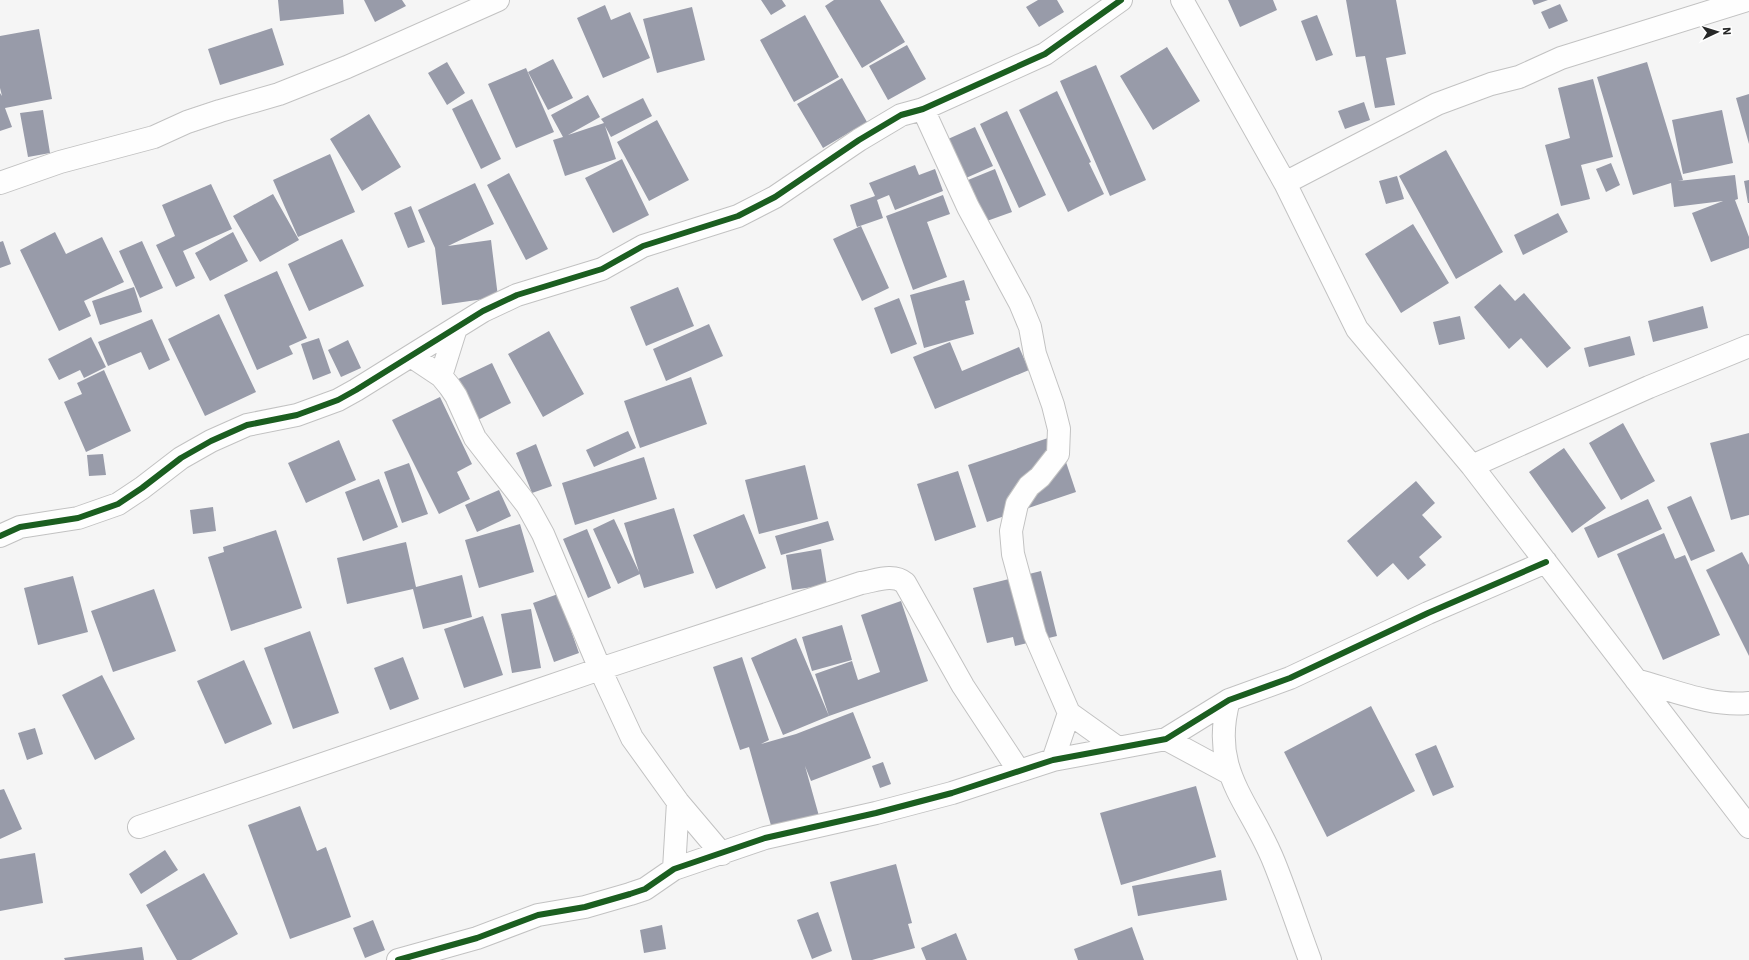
<svg xmlns="http://www.w3.org/2000/svg" width="1749" height="960" font-family="'IBM Plex Sans',sans-serif">
<style>
.building{fill:#989ba9}
.lines{fill:none;stroke-linecap:round;stroke-linejoin:round}
.minor-casing{stroke:#c2c2c2;stroke-width:24}
.minor{stroke:#fefefe;stroke-width:22}
.cycleway-casing{stroke:#fff;stroke-width:8}
.cycleway{stroke:#1b5e20;stroke-width:6}
</style>
<rect width="100%" height="100%" fill="#f5f5f5"/>
<path class="building" d="M278 0H343L344 14 280 21Z
M364 0H402L406 6 375 22Z
M761 0H782L786 6 771 15Z
M834 0H880L905 42 862 68 825 6Z
M1038 0H1057L1064 12 1039 27 1026 7Z
M1228 0H1273L1277 10 1240 27Z
M1346 0H1396L1406 54 1386 58 1395 105 1375 108 1365 56 1356 57Z
M1532 0H1548L1534 5Z
M1560 4 1568 21 1549 29 1541 12Z
M605 5 611 20 630 12 650 58 603 78 577 18Z
M692 7 705 60 657 73 643 19Z
M805 15 839 77 794 102 760 40Z
M1317 15 1333 55 1316 61 1301 21Z
M272 28 284 65 220 85 208 49Z
M39 29 52 99 5 108 12 127 0 131V93L2 96 0 88V36Z
M907 45 926 79 888 100 869 66Z
M1167 47 1200 101 1153 130 1120 76Z
M553 59 573 98 548 110 528 72Z
M447 62 465 93 447 105 428 73Z
M1647 62 1683 180 1678 181 1735 175 1738 199 1735 200 1749 237V248L1711 262 1692 213 1723 201 1674 207 1671 183 1633 195 1597 77Z
M1096 65 1146 180 1110 196 1060 81Z
M526 68 554 132 516 148 488 84Z
M842 78 867 122 823 148 797 104Z
M1593 79 1613 157 1581 165 1590 199 1561 206 1545 145 1570 138 1558 88Z
M1057 91 1091 162 1089 163 1104 194 1068 212 1019 110Z
M1749 94V144L1736 98Z
M588 95 600 117 568 135 604 123 601 119 643 98 652 116 611 137 605 126 616 159 565 176 553 140 563 137 551 115Z
M472 99 501 159 481 169 452 109Z
M1364 102 1370 120 1345 129 1338 111Z
M43 110 50 153 28 157 20 113Z
M1722 110 1733 163 1683 174 1672 120Z
M1007 111 1046 195 1019 208 980 124Z
M369 114 401 167 362 191 330 139Z
M657 120 689 180 649 201 617 142Z
M975 127 993 166 966 178 948 139Z
M1446 150 1503 252 1456 279 1399 176Z
M330 154 355 212 298 237 273 180Z
M622 159 649 215 613 233 585 178Z
M1611 163 1620 185 1606 192 1596 169Z
M915 165 919 175 935 169 943 191 895 210 889 195 877 200 883 218 857 227 850 205 875 196 869 183Z
M995 169 1012 212 984 222 968 180Z
M509 173 548 249 526 260 487 185Z
M1397 176 1404 199 1386 204 1379 181Z
M1749 180V203H1748L1744 181Z
M475 183 494 224 448 246 491 240 498 297 442 305 435 248 418 210Z
M211 184 232 229 183 251 195 278 176 287 156 245 175 236 162 205Z
M273 194 299 240 260 262 233 216Z
M943 195 950 214 927 222 947 277 913 290 886 216Z
M411 206 425 242 408 248 394 213Z
M1558 213 1568 232 1523 255 1514 235Z
M1413 224 1449 283 1401 313 1365 254Z
M861 226 889 288 862 301 833 239Z
M55 232 66 254 102 237 124 282 84 301 91 316 59 331 20 250Z
M233 232 248 261 210 281 195 253Z
M342 239 364 286 309 311 288 264Z
M3 241 11 264 0 268V242Z
M142 241 163 288 140 298 119 251Z
M277 271 307 338 289 346 293 354 257 370 224 295Z
M964 280 970 300 965 301 974 334 924 348 910 295Z
M1500 284 1515 301 1524 293 1571 348 1547 368 1521 338 1509 349 1474 307Z
M134 287 142 312 100 325 92 301Z
M678 287 694 326 646 346 630 307Z
M899 298 917 344 891 354 874 308Z
M1703 306 1708 328 1653 342 1648 321Z
M219 314 256 392 205 416 168 339Z
M1460 316 1465 339 1439 345 1433 322Z
M152 319 170 360 149 370 141 352 108 366 98 342Z
M709 324 723 356 666 381 653 349Z
M549 331 584 394 543 417 508 354Z
M1630 336 1635 355 1589 367 1584 348Z
M91 337 106 367 84 378 80 370 59 380 48 359Z
M319 338 331 373 313 380 301 344Z
M348 340 361 368 341 377 328 350Z
M950 342 962 371 1019 347 1029 370 935 409 913 357Z
M492 363 511 403 474 422 454 381Z
M104 370 131 431 86 452 64 402 82 394 77 383Z
M691 377 707 424 640 448 624 401Z
M440 397 472 464 457 472 470 499 439 514 392 420Z
M1623 423 1655 481 1621 500 1589 443Z
M628 431 636 448 594 467 586 450Z
M1749 433V515L1731 520 1710 443Z
M1057 435 1076 492 987 522 968 465Z
M339 440 356 480 306 503 288 463Z
M536 444 552 486 532 493 516 453Z
M1564 448 1606 508 1572 533 1529 472Z
M103 454 106 475 89 476 87 455Z
M644 457 657 499 575 525 562 483Z
M409 463 428 514 402 523 384 472Z
M805 465 818 519 759 534 745 480Z
M958 471 976 527 935 541 917 484Z
M379 479 398 527 363 541 345 492Z
M1416 481 1435 503 1422 515 1442 537 1419 557 1426 565 1408 580 1393 563 1377 577 1347 541Z
M499 490 511 516 477 532 465 505Z
M1691 496 1715 551 1691 561 1667 507Z
M1648 499 1662 529 1598 558 1584 528Z
M213 507 216 531 193 534 190 510Z
M674 508 694 573 644 588 624 523Z
M744 514 766 568 716 589 693 535Z
M614 519 640 574 618 584 593 529Z
M828 521 834 540 781 555 775 536Z
M520 524 534 572 479 588 465 540Z
M587 529 611 588 588 598 563 539Z
M276 530 302 608 231 631 208 557 224 552 223 547Z
M1664 533 1675 559 1685 555 1720 635 1663 660 1617 554Z
M406 542 416 587 462 575 472 617 423 629 413 589 347 604 337 558Z
M821 549 827 585 792 590 786 555Z
M1742 552 1749 565V656L1706 570Z
M1041 571 1057 636 1015 646 1013 637 987 643 973 588Z
M73 576 88 632 38 645 24 588Z
M154 589 176 651 113 672 91 611Z
M558 594 579 653 554 662 533 603Z
M901 601 928 681 829 716 815 674 852 661 858 680 880 672 861 615Z
M531 609 541 668 512 673 501 614Z
M483 616 503 675 464 688 444 629Z
M842 625 852 660 812 671 802 637Z
M310 631 339 713 293 729 264 648Z
M796 638 829 716 783 735 751 658Z
M403 657 419 699 390 710 374 668Z
M742 657 769 740 761 744 796 734 853 712 871 758 811 781 805 766 819 816 772 829 749 747 740 750 713 667Z
M244 660 272 724 225 744 197 681Z
M102 675 135 739 95 760 62 695Z
M1371 706 1415 791 1327 837 1284 752Z
M35 728 43 754 27 760 18 733Z
M1436 745 1454 787 1433 796 1415 754Z
M883 762 891 784 880 788 872 766Z
M1196 786 1216 857 1121 885 1100 813Z
M4 789 22 829 0 839V790Z
M300 806 317 851 326 847 351 917 290 939 248 825Z
M165 850 178 870 141 894 129 874Z
M35 853 43 903 0 911V859Z
M896 864 912 923 908 924 915 948 872 960H852L830 882Z
M1221 870 1227 900 1138 916 1132 886Z
M204 873 238 934 191 960H177L146 905Z
M818 912 832 951 812 959 797 920Z
M373 920 385 950 365 958 353 928Z
M662 925 666 949 644 953 640 930Z
M1132 927 1144 960H1078L1074 949Z
M956 933 967 960H926L921 948Z
M142 947 144 960H65L64 958Z"/>
<g class="lines">
<defs>
<path id="minor" d="M1182 0 1285 183 1357 329 1472 466 1749 827
M923 109 968 207 1020 303 1030 327 1035 354 1053 405 1059 429 1058 454 1040 477 1029 486 1017 504 1011 531 1013 554 1035 635 1069 713 1118 748
M0 183 60 162 154 137 187 122 220 111 279 94 347 67 498 0
M1285 183 1437 104 1491 84 1519 77 1561 58 1747 0
M411 356 441 376 450 387 456 396 475 438 527 505 543 534 600 669 632 738 678 802 722 854
M441 376 456 328
M1472 466 1649 387 1749 346
M0 536 20 527 78 518 118 504 142 488 181 458 211 441 247 425 297 415 338 400 356 390 483 311 517 295 602 269 643 246 738 216 775 197 859 140 901 115 923 109 1045 54 1121 0
M1636 680C1673 690 1711 707 1749 703
M1229 700C1209 771 1250 802 1274 862 1287 894 1298 928 1310 960
M1166 739 1229 773
M1053 760 1069 713
M139 827 600 669 861 583C875 581 893 573 905 583L963 686 1019 771
M674 869 678 802
M398 960 477 938 538 915 585 907 630 894 645 889 674 869 765 838 876 813 952 793 1053 760 1166 739 1229 700 1290 678 1428 613 1546 562"/>
</defs>
<use href="#minor" class="minor-casing"/>
<use href="#minor" class="minor"/>
<defs>
<path id="cycleway" d="M0 536 20 527 78 518 118 504 142 488 181 458 211 441 247 425 297 415 338 400 356 390 483 311 517 295 602 269 643 246 738 216 775 197 859 140 901 115 923 109 1045 54 1121 0
M398 960 477 938 538 915 585 907 630 894 645 889 674 869 765 838 876 813 952 793 1053 760 1166 739 1229 700 1290 678 1428 613 1546 562"/>
</defs>
<use href="#cycleway" class="cycleway-casing"/>
<use href="#cycleway" class="cycleway"/>
</g>
<g transform="translate(1717 32) rotate(86)" stroke="#ffffff" stroke-width="3" paint-order="stroke">
<path d="M0-3L7 15L0 10L-7 15Z" fill="#262727"/>
<text y="-6" font-size="11" font-weight="bold" text-anchor="middle" fill="#262727">N</text>
</g>
</svg>
